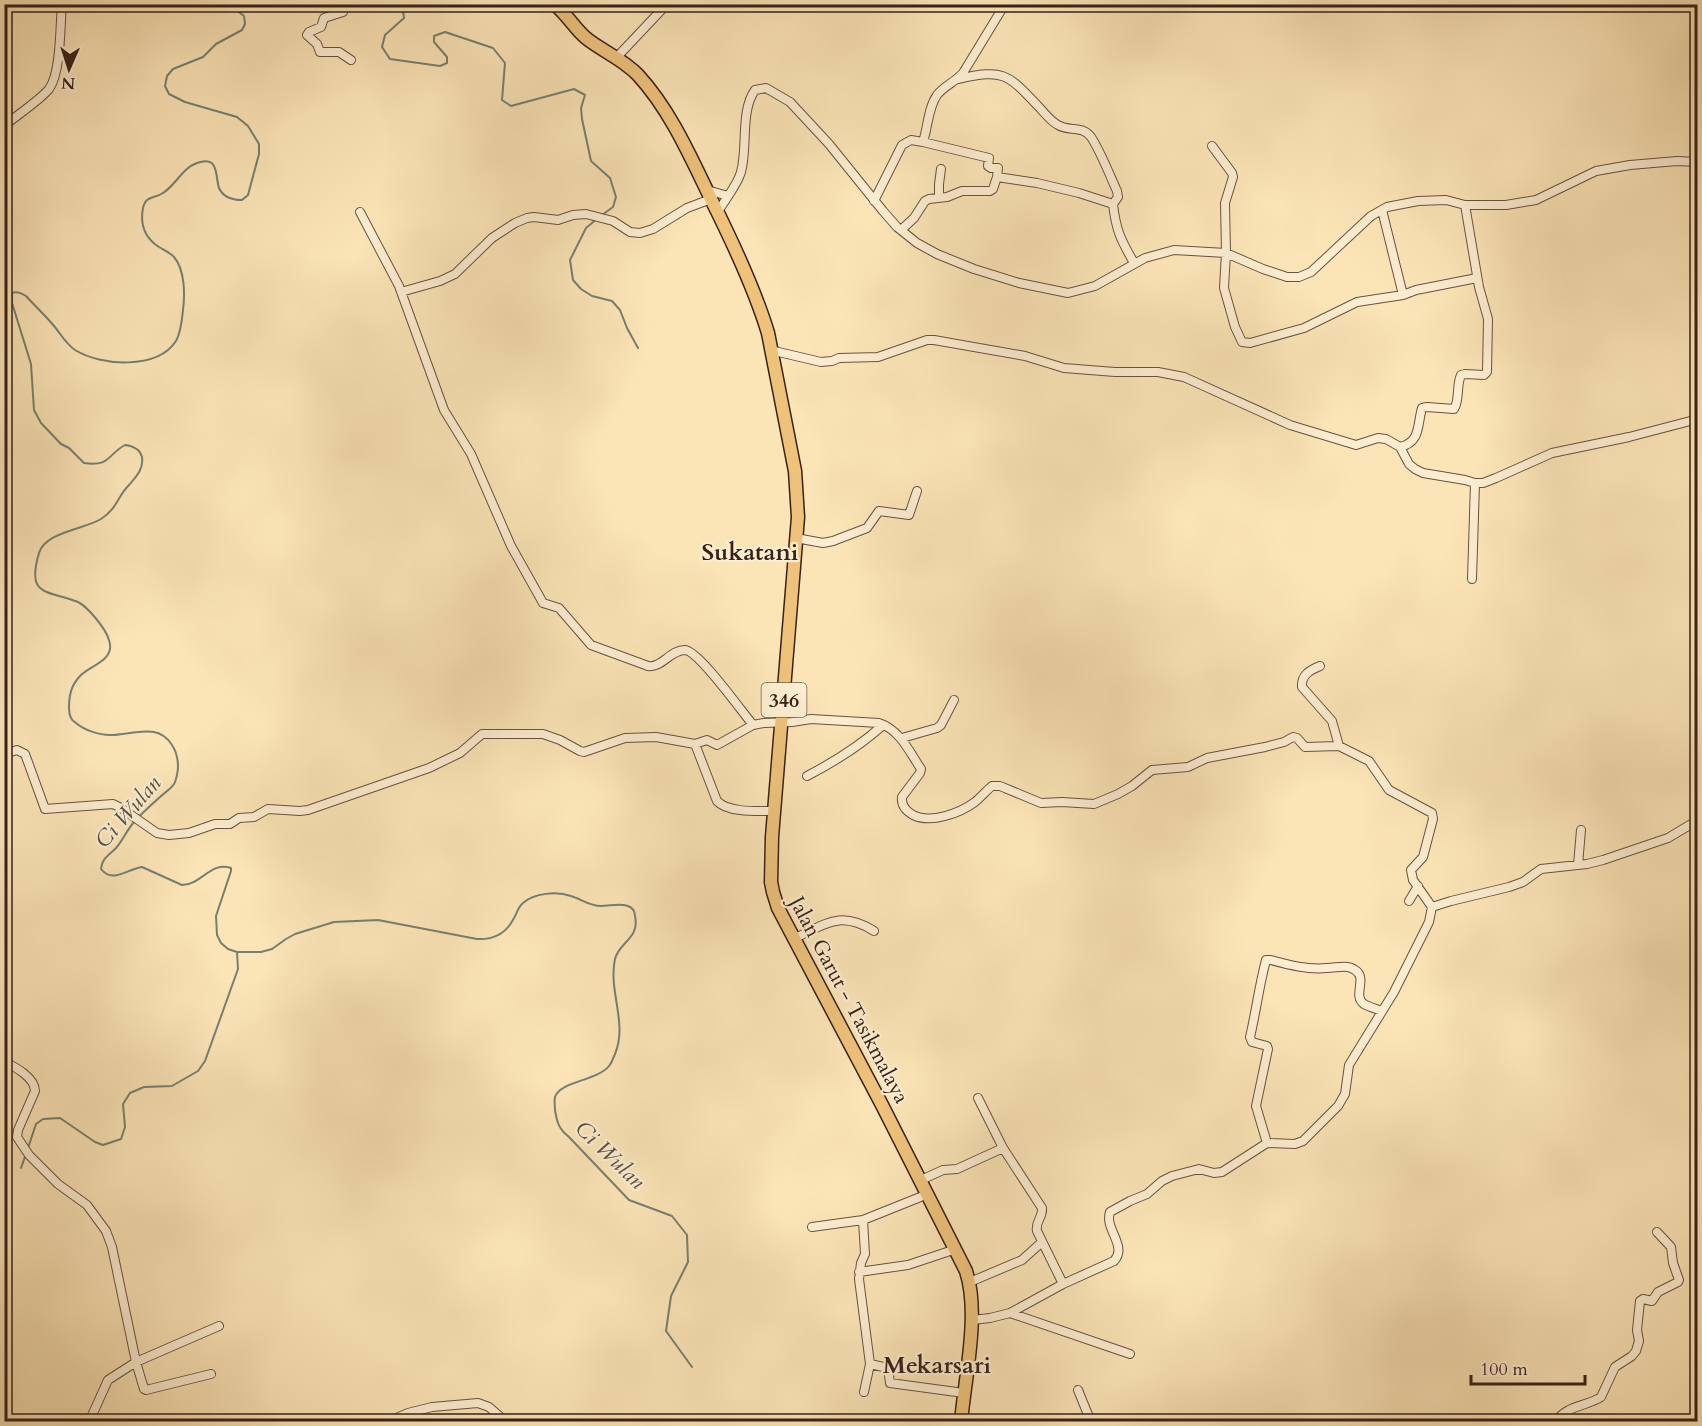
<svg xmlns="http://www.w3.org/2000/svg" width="1702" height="1426" font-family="Cardo,serif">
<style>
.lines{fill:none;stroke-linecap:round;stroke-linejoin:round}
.stream{stroke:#758072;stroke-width:2}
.minor-casing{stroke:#685240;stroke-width:10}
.primary-casing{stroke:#372118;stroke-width:15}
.minor{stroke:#fcedd0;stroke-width:8}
.primary{stroke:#eec27b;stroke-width:12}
.labels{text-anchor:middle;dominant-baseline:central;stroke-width:4.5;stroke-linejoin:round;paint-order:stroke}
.shield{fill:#fcedd0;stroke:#725e4f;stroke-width:1.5}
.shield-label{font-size:20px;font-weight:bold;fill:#372118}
.street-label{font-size:21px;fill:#372118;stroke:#fcedd0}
.water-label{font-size:22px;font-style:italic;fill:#565045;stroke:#fcedd0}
.quarter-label{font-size:24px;font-weight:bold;fill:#372118;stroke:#fcedd0}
</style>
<rect width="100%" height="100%" fill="#fbe4b6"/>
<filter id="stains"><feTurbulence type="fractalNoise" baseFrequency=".00333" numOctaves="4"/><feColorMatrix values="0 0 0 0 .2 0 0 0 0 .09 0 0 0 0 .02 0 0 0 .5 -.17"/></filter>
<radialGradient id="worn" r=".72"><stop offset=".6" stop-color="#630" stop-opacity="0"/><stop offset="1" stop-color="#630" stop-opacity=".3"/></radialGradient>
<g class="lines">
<path class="stream" d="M234 4 236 10 244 16 245 24 242 30 216 44 203 57 173 69 167 76 165 86 169 94 185 102 237 117 248 126 259 144V154L248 195 242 200C233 200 223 197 219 188 215 177 220 155 197 163 182 168 176 185 163 193 154 199 146 195 143 208 140 224 145 238 159 247 164 250 171 253 174 257 185 270 185 294 183 310 182 320 181 332 176 341 157 370 101 366 75 350 66 344 60 333 54 326 45 315 35 306 26 296 21 293 17 291 12 293V303L31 364 34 410 41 423 61 444 69 448 84 463C110 467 107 455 125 445 133 446 140 449 142 457 144 469 136 477 129 485 117 497 117 509 101 519 85 529 45 532 39 553 26 597 47 590 78 602 88 607 106 629 109 640 116 660 91 665 81 675 71 685 69 695 69 708 69 714 70 720 76 723 84 730 99 735 110 735 132 735 158 722 172 745 176 751 178 760 178 767 178 771 176 781 174 784 171 789 164 793 160 797 151 805 142 813 134 822 127 830 123 840 116 848 109 855 102 858 101 869 113 884 127 869 142 867L182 885C201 885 211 861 231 868V871L216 916 217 935 221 943 228 949 237 952H261L272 949 286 939 295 934 334 922 378 920 477 939C494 940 506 934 514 918 517 913 518 907 523 903 534 893 557 891 571 896 581 899 590 906 601 906 610 906 619 903 628 906 633 908 635 911 635 916 640 939 619 942 615 959 608 991 628 1023 615 1054 613 1058 612 1063 609 1066 597 1081 560 1081 555 1097 554 1101 555 1106 555 1110 557 1123 559 1129 569 1137L629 1200 672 1216 687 1235 688 1262 671 1296 666 1331 692 1367
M402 4 404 18 385 35 382 47 390 59 440 66 447 63V57L434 42V36L445 32 493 48 505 63 502 100 511 106 574 89 585 95 581 108 582 119 591 161 610 178 616 197 613 207 602 215
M598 218 586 228 570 260 573 280 581 289 592 296 612 301 620 310 627 328 638 348
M28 1148 36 1124 43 1119 60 1118 95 1142 103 1145 121 1139 125 1127 123 1104 130 1093 144 1087 172 1086 198 1071 205 1061 238 969 237 952
M21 1168 26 1154"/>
<defs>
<path id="minor" d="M346 4 343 12 324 18 321 27 309 32 307 35 317 44 320 52H339L351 60
M617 57 667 4
M958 79C1003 69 1007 73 1038 106 1044 112 1050 121 1058 125 1069 132 1082 125 1091 137 1100 150 1110 176 1117 191L1118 197 1113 204
M4 126C17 115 39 101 49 89 61 73 60 26 62 4
M923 142 989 158 988 166 991 168H998L997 177 1037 183 1079 193 1113 204C1116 231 1121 240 1134 263
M1212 146 1232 173 1233 177 1225 203 1226 253 1224 288 1235 327 1242 342 1250 343 1304 328 1357 302 1403 295 1416 290 1477 278
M707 190 728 196
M939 197V184L941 169
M874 201 902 145 911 140 923 142C928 127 928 108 937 95 944 86 955 82 963 73L1005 4
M1382 210 1403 295
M360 212 399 286 444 410 471 454 511 546 543 603 559 608 591 645 648 666C662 668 670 650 685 650 699 651 742 712 753 725
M718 212C725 199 737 186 741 172 748 147 740 111 755 90L766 88 790 102 829 144 883 211 897 227 917 243 937 254 974 269 1019 283 1068 293 1095 286 1145 258 1174 250 1226 253 1263 269 1287 277H1299L1311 272 1371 216 1387 207 1418 201 1446 200 1465 205H1506L1536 200 1596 171 1630 165 1677 161 1698 162
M901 230 914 218 925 201 929 199 947 197 962 191H990L993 189 997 177
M401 292 440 281 455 274 492 238 515 223 527 218 534 217 558 220 573 215 586 214 613 221 630 232 640 233 653 229 687 208 711 199
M770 350 821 362 832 361 839 358 878 357 927 340H934L1025 356 1064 368 1115 372H1158L1184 377 1290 425 1356 445 1378 438 1386 439 1400 447 1409 464 1415 469 1423 473 1465 480 1475 483H1483L1496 478 1552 453 1629 437 1698 419
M1400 447C1421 442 1417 425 1422 408L1427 407 1454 409C1460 400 1456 386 1461 375L1465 374 1484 375 1487 372 1488 319 1479 287 1465 205
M796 538 823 543 833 541 867 528 879 511 909 515 917 491
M1472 579 1475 483
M1320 666C1310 670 1301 675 1302 687L1332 721 1339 746 1369 761 1389 790 1432 813 1433 819 1423 857 1411 870 1413 880 1432 907
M902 738 937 728 941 725 954 700
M695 744 717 801C728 813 758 811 774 811
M4 754 17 750 25 754 45 809 113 804 121 808 157 833 169 835 189 833 215 824H230L239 818 254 817 268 809 300 811 308 810 429 768 460 753 482 734H543L560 740 580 751 584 752 625 738 656 737 695 744 707 740 717 745 753 725 764 723 792 722 811 719 879 723C900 730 909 751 921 769L920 773 902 797C901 805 906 811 913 815 931 824 960 813 975 802 981 797 986 791 992 786H1000L1041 803 1062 802 1094 804 1118 794 1132 786 1152 770 1188 767 1207 758 1265 747 1284 742 1293 737 1297 738 1305 747 1339 746
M807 776C834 762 860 746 883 725
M1578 865 1581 830
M1409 901 1418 886
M793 939C826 924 840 910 874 931
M4 1062C16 1067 35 1078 35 1091L18 1130 17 1137 29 1155 58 1184 87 1205 106 1231 112 1247 136 1362 108 1380 89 1422
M978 1098 1003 1148 1042 1208C1043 1218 1035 1221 1037 1231L1063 1284
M1267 1143 1256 1106 1268 1049 1267 1046 1252 1042 1250 1037C1256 1012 1259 986 1266 960H1271C1289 965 1308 970 1327 968 1337 968 1347 964 1355 970 1368 978 1352 996 1364 1004 1369 1007 1377 1009 1382 1011
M921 1180 943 1170 957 1169 1003 1148
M863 1220 865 1254 861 1263 859 1279 870 1364 888 1368 890 1383 964 1393
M812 1227 863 1220 928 1194
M859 1272 908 1265 956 1249
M970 1282 1022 1260 1042 1242
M1010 1313 1130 1354
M972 1320 990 1318 1010 1313 1063 1284 1114 1261C1128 1246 1104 1229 1110 1212L1130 1201 1147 1194 1162 1181 1172 1176 1199 1169 1214 1173 1222 1172 1267 1143 1295 1144 1303 1141 1338 1106 1345 1094 1349 1065 1394 992 1429 922 1432 907 1451 901 1509 887 1523 882 1541 869 1587 864 1603 860 1668 838 1698 820
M211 1374 146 1390 144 1389 136 1362 219 1326
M1078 1390 1091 1422
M864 1392 870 1364
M387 1422 408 1413 432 1407 478 1403 489 1407 506 1422
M1556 1422C1564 1406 1588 1406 1601 1397L1615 1367 1632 1356 1636 1351 1639 1341 1637 1330 1640 1301 1643 1299 1652 1301 1658 1292 1678 1282 1679 1280 1673 1263 1671 1247 1657 1232"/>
<path id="primary" d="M554 4C567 14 574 28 586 38 602 51 623 59 638 75 671 111 691 158 712 201 732 241 755 290 768 333L795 471 798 517 772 837 771 882 773 892 778 908 882 1105 966 1271C980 1314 965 1376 961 1422"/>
</defs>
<use href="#minor" class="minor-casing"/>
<use href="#primary" class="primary-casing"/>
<use href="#minor" class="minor"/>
<use href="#primary" class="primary"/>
</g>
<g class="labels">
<rect class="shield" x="761.5" y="683" width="45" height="34" rx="4.5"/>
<g class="shield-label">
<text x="784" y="700">346</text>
</g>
<g class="street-label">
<text transform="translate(849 1000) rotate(62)">Jalan Garut - Tasikmalaya</text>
</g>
<g class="water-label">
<text transform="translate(128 812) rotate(-49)">Ci Wulan</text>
<text transform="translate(610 1155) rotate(44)">Ci Wulan</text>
</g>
<g class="quarter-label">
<text x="750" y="552">Sukatani</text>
<text x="937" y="1365">Mekarsari</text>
</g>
</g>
<rect width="1702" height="1426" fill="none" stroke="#fbe4b6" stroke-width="24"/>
<rect x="6" y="6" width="1690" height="1414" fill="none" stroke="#372118" stroke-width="3"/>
<rect x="12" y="12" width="1678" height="1402" fill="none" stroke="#372118" stroke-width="1.5"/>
<g transform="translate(69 69) rotate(183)" stroke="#fcedd0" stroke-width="4.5" paint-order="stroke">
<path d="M0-4.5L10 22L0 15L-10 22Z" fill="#372118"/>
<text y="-9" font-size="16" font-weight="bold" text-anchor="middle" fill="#372118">N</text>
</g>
<path d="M1471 1375v9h114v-9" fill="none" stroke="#372118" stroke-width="3"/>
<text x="1480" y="1375" font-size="18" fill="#372118" stroke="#fcedd0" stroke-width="4.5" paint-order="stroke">100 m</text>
<rect width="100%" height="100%" filter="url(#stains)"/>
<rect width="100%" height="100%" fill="url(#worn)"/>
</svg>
